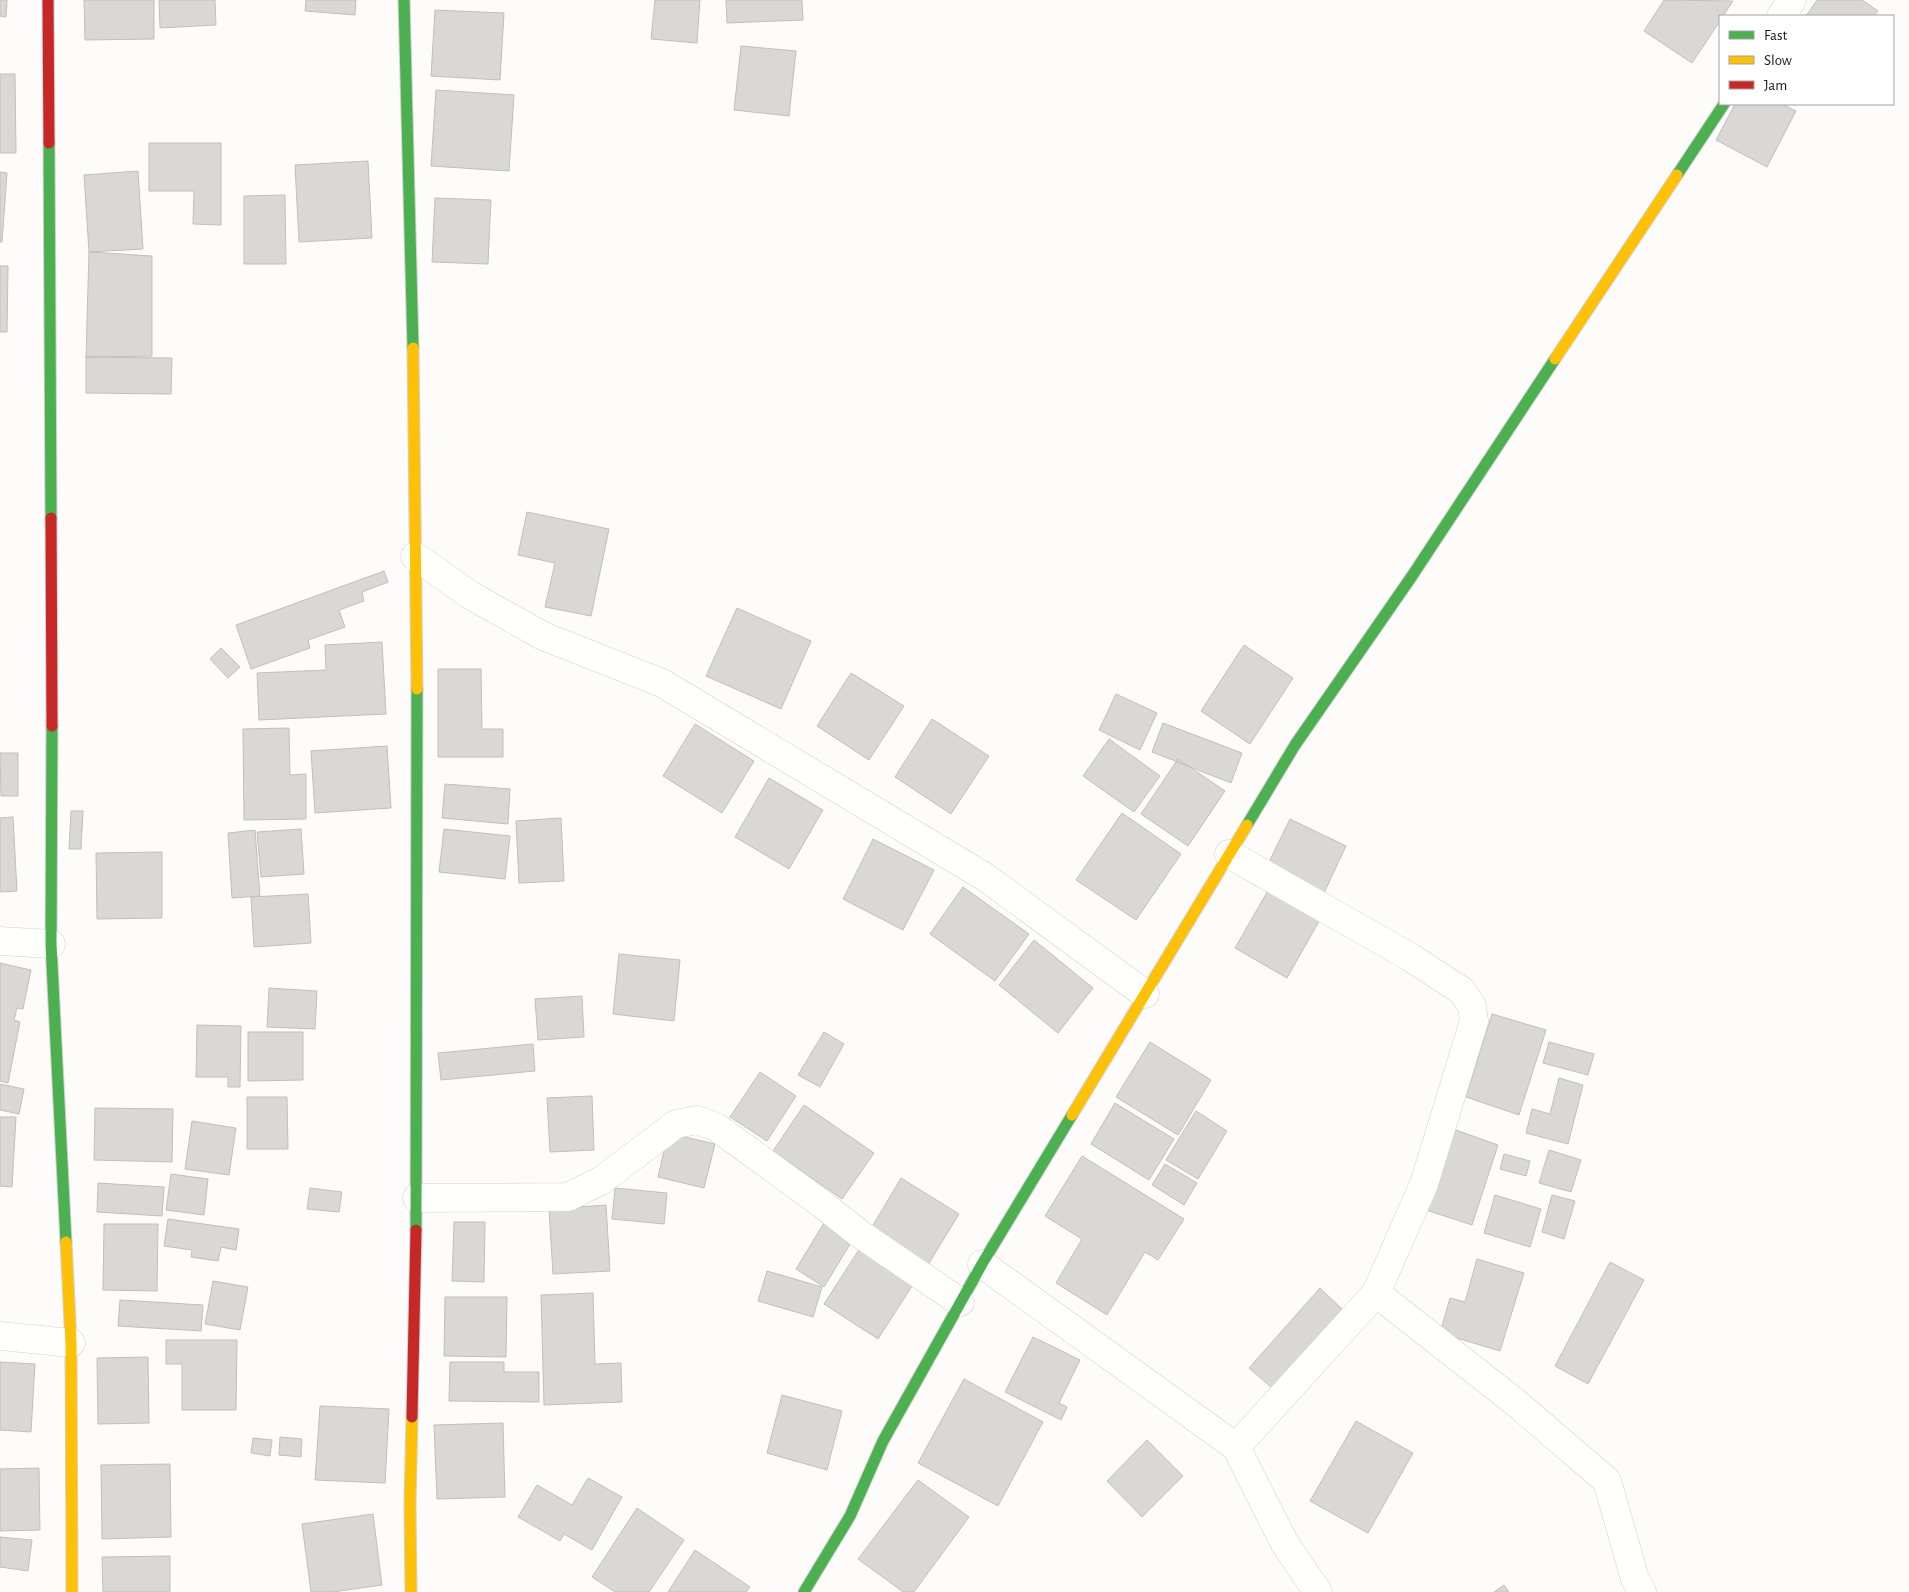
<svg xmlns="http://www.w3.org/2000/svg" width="1909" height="1592" font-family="'Alegreya Sans',sans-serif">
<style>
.building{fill:#dad8d6;stroke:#c0bfbd}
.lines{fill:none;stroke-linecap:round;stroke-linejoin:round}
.street-casing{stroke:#d2d0cf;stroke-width:29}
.fast-casing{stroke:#d2d0cf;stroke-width:13}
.slow-casing{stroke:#d2d0cf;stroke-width:13}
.jam-casing{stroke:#d2d0cf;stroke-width:13}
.street{stroke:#fffffe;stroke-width:28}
.fast{stroke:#4caf50;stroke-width:11}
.slow{stroke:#ffc107;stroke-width:11}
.jam{stroke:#c62828;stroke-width:11}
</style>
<rect width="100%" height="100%" fill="#fefcfa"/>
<path class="building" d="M0 0H7L6 17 0 16Z
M84 0H154V39L85 40Z
M159 0H215L216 25 160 28Z
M306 0H356L355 15 305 11Z
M655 0H700L697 43 651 39Z
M726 0H802L803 20 727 23Z
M1664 0 1733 1 1723 16H1720V21L1692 63 1644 31Z
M1817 0H1862L1878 11 1874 16H1806Z
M435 10 504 13 500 80 431 76Z
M741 46 796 51 789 116 734 110Z
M0 74H15L16 153H0Z
M436 90 514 95 509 171 431 166Z
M1735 104H1782L1796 111 1767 167 1716 140Z
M149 143H221V225L193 224 194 191H149Z
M368 161 372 238 299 242 295 165Z
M138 171 143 249 89 252 84 175Z
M0 172 7 173 2 242H0Z
M285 195 286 264H244V196Z
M435 198 491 200 488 264 432 262Z
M89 252 152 256V356L86 357Z
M0 266H8L7 332H0Z
M86 357 172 358 171 394 86 393Z
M527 512 609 529 591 616 545 607 555 563 518 555Z
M384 571 388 582 362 592 364 601 339 610 345 627 308 640 310 648 251 669 236 625Z
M737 608 811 641 781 709 706 676Z
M382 642 386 714 259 720 257 673 326 670 325 645Z
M1244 645 1293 678 1250 744 1201 711Z
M221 648 240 667 228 678 210 659Z
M438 669H481L482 729H503V757H438Z
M851 673 904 706 869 760 817 726Z
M1116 694 1157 713 1140 750 1099 730Z
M932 719 989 756 951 814 895 777Z
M1163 723 1242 753 1231 783 1152 752Z
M695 724 754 761 722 813 663 776Z
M289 728 290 775 306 774V819L244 820 243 729Z
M1109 739 1160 776 1134 812 1083 776Z
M387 746 391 808 315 813 311 751Z
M0 753H18V796H1Z
M1178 759 1225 791 1188 846 1141 814Z
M769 778 823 810 789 869 735 837Z
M445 784 510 789 508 824 442 818Z
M71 811H83L81 849H69Z
M1122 813 1181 854 1136 920 1076 880Z
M13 817 17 891 0 892V818Z
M561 818 564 881 519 883 516 821Z
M1290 819 1346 846 1324 893 1267 866Z
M301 829 304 874 261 877 257 832Z
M444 829 510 836 505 879 439 872Z
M255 830 260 896 232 898 228 833Z
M873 839 934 870 903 930 843 899Z
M162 852V918L97 919 96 853Z
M963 887 1029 934 995 981 930 934Z
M1270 887 1322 916 1287 978 1235 948Z
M308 894 311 943 254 947 251 897Z
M1034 940 1093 988 1058 1033 999 985Z
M619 954 680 960 674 1021 613 1014Z
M0 963 31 970 23 1009 17 1008 14 1020 20 1022 8 1083 0 1081Z
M269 988 317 991 315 1029 267 1027Z
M582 996 584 1037 538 1040 535 999Z
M1492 1014 1546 1030 1519 1115 1466 1097Z
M197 1025 241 1026 240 1087H228V1077H196Z
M248 1032H303V1080L248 1081Z
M824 1032 844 1044 820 1087 798 1075Z
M1150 1042 1211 1080 1178 1135 1116 1097Z
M1549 1042 1594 1054 1588 1075 1543 1063Z
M533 1044 535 1071 441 1080 438 1053Z
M760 1072 796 1096 767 1141 730 1117Z
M1559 1078 1583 1085 1568 1144 1526 1133 1532 1109 1550 1114Z
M0 1084 24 1089 19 1114 0 1110Z
M592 1096 594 1150 550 1152 547 1098Z
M247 1097H287L288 1149H247Z
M1115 1103 1174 1139 1149 1180 1091 1144Z
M804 1105 874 1153 842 1199 773 1151Z
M95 1108 173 1109 172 1162 94 1160Z
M1196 1111 1227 1131 1198 1179 1166 1160Z
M0 1117H16L12 1187 0 1186Z
M192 1121 236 1128 229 1175 185 1169Z
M1453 1129 1498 1145 1472 1225 1426 1210Z
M668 1133 715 1144 704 1188 658 1177Z
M1549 1150 1581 1160 1571 1192 1539 1183Z
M1504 1154 1530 1161 1526 1176 1500 1169Z
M1082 1156 1184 1219 1158 1260 1145 1252 1107 1315 1056 1283 1082 1239 1045 1216Z
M1165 1164 1197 1183 1184 1205 1152 1185Z
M171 1174 208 1179 204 1215 166 1210Z
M901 1178 959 1214 926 1268 869 1232Z
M98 1183 164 1187 162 1216 97 1212Z
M310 1188 342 1192 339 1212 307 1209Z
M615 1188 667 1193 664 1224 612 1219Z
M1495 1195 1541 1209 1530 1247 1484 1233Z
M1552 1195 1575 1201 1564 1239 1542 1232Z
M606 1205 610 1271 553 1274 549 1209Z
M827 1218 855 1236 824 1287 796 1269Z
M168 1219 239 1229 236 1250 221 1247 218 1261 191 1257 192 1250 164 1246Z
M454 1222H485L484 1282 452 1281Z
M104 1224H158L157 1291 103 1290Z
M860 1248 914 1283 878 1339 824 1304Z
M1477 1259 1524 1273 1500 1351 1440 1333 1450 1298 1465 1302Z
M1610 1262 1644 1280 1588 1384 1555 1366Z
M767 1271 822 1287 813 1317 758 1301Z
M213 1281 248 1287 240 1330 205 1324Z
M1320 1288 1342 1309 1272 1388 1249 1368Z
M593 1293 595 1364 621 1363 622 1402 544 1405 541 1295Z
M445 1297H507L506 1357 444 1356Z
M120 1300 203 1305 201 1331 118 1326Z
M1033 1337 1080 1360 1059 1403 1067 1407 1061 1420 1005 1392Z
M166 1340H237L236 1410H182V1364H166Z
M148 1357 149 1423 98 1424 97 1358Z
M0 1362 35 1364 31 1432 0 1430Z
M450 1362H504V1372H539V1402L449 1401Z
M964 1379 1043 1422 998 1506 918 1463Z
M782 1395 842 1411 827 1470 767 1453Z
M320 1406 389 1409 385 1483 315 1480Z
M1356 1421 1413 1453 1368 1533 1310 1501Z
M503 1423 505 1497 437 1499 434 1425Z
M280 1437 302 1439 301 1457 279 1455Z
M253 1438 272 1440 270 1456 251 1453Z
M1147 1440 1183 1476 1142 1517 1107 1481Z
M170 1464 171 1537 102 1539 101 1465Z
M39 1468 40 1530 0 1531V1469Z
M588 1478 622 1497 592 1550 564 1534 560 1541 518 1517 537 1485 572 1505Z
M918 1480 969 1517 914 1592H903L858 1559Z
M637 1508 684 1540 649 1592H615L592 1577Z
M373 1514 382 1585 333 1592H311L302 1524Z
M0 1537 32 1540 28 1571 0 1567Z
M695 1550 750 1587 746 1592H668Z
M170 1556V1592H103L102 1557Z
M1504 1585 1509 1592H1494Z"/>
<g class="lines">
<defs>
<path id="street" d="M1781 16 1792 0
M415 556 470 595 543 636 662 683 985 877 1145 994
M1229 854 1410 957 1462 991 1472 1006 1474 1021 1424 1184 1376 1293 1236 1447
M0 941 51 944
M417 1198 568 1197 602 1180 676 1124 697 1120 716 1127 818 1201 860 1234 960 1302
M982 1264 1236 1447 1285 1544 1318 1592
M1376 1293 1515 1402 1607 1481 1635 1579 1642 1592
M0 1336 71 1343"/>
<path id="fast" d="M404 0 413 348
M49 143 51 518
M1677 175 1724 104
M52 726 51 944 66 1242
M1247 825 1295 745 1412 576 1555 359
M416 1230 417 689
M804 1592 850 1516 883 1441 982 1264 1072 1115"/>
<path id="slow" d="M413 348 417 689
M1555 359 1677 175
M1072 1115 1247 825
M66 1242 71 1343 72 1592
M411 1592 410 1503 412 1417"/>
<path id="jam" d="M48 0 49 143
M51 518 52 726
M412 1417 416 1230"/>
</defs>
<use href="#street" class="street-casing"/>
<use href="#fast" class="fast-casing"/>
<use href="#slow" class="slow-casing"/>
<use href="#jam" class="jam-casing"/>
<use href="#street" class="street"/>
<use href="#fast" class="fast"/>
<use href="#slow" class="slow"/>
<use href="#jam" class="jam"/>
</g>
<rect x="1719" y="15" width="175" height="90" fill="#ffffff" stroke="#a2a1a1"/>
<rect x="1729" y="31" width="25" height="8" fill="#4caf50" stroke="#a2a1a1"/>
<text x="1764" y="40" font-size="15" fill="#171515">Fast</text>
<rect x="1729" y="56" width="25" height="8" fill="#ffc107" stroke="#a2a1a1"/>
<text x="1764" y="65" font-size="15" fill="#171515">Slow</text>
<rect x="1729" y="81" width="25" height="8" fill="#c62828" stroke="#a2a1a1"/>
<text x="1764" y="90" font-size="15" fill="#171515">Jam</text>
</svg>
